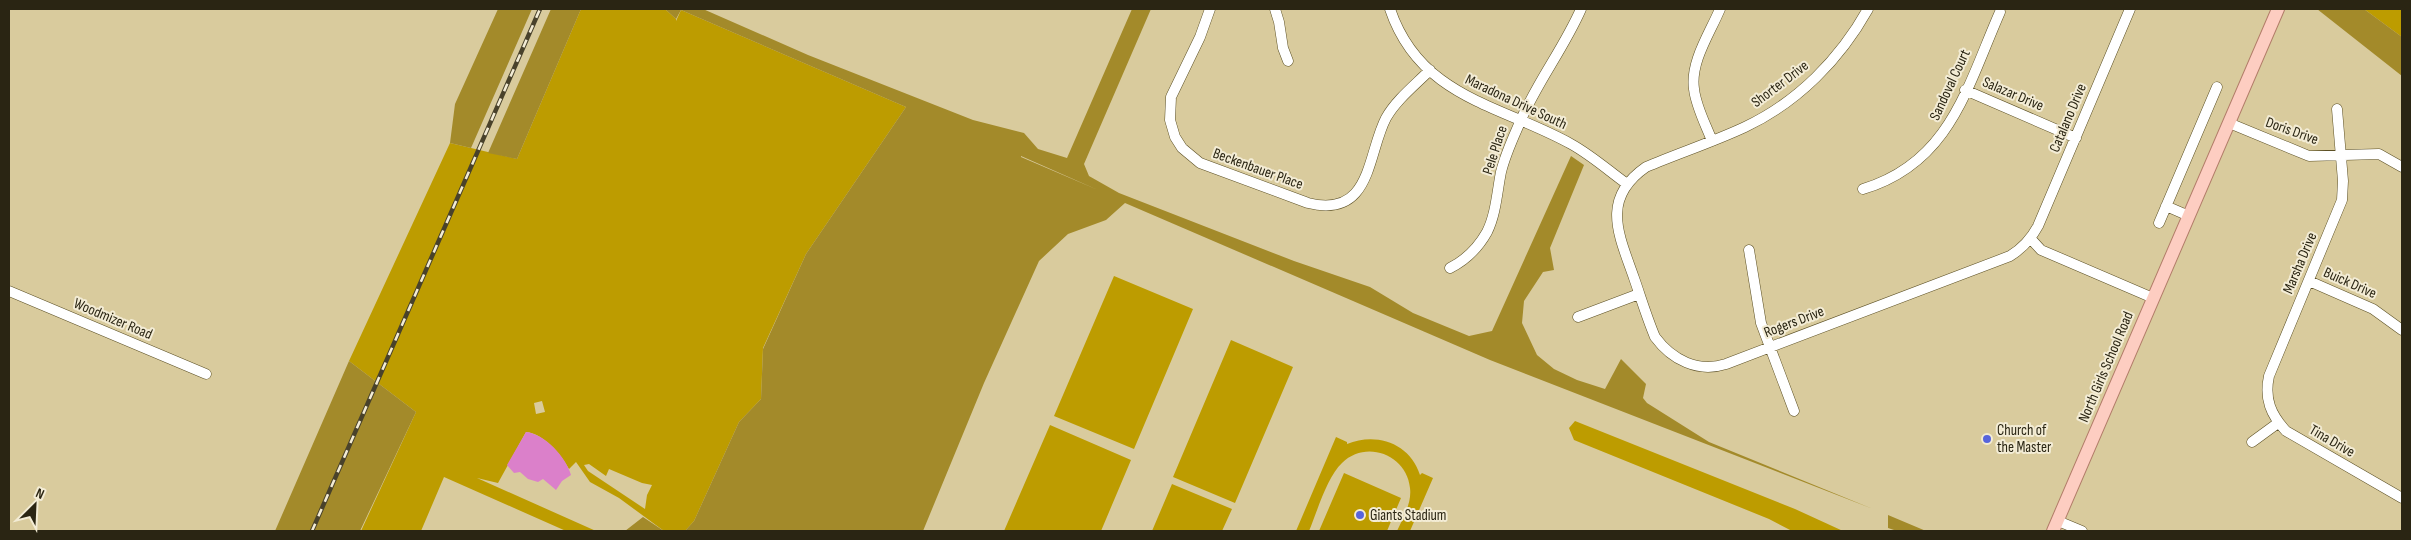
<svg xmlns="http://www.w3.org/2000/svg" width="2411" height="540" font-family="'Sofia Sans Condensed',sans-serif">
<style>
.green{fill:#bd9c00;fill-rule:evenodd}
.forest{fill:#a38a2a;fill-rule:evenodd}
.water{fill:#db80ca}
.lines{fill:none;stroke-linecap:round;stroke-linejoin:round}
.minor-casing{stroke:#5c5025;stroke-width:11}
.major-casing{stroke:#b27d69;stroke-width:14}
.minor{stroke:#fff;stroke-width:10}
.major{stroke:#fdcdc1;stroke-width:12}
.rail-casing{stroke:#49422b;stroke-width:4.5}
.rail{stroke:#f3ecd5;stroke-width:2.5;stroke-dasharray:8;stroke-linecap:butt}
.poi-dot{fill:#5765dc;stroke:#f3ecd5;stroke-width:2}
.labels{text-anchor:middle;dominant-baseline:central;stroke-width:4;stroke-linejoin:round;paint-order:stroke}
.street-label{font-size:15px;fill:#2a2513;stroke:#f3ecd5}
.poi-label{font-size:15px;fill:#2a2513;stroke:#f3ecd5;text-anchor:start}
</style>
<rect width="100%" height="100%" fill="#d9cb9d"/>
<path class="green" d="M581 9H665L676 19V21L681 10 906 107 806 254 763 348 761 399 739 422 694 521 685 531H664L619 498 590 482 576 462 569 469C561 454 544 434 526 432L498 483 477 478 596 531H566L444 477 421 531H361L416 412 349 361 450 143 517 159ZM542 401 545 412 536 414 534 403ZM589 464 606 476 609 469 642 483 652 485 647 495 645 509 588 471 584 465Z
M2364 9H2402V37Z
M1114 276 1193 309 1134 449 1054 416Z
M1231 340 1293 367 1235 503 1173 477Z
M1575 421 1795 509 1843 531H1792L1769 519 1574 440 1569 428Z
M1050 425 1131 460 1101 531H1004Z
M1336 437 1347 442V444C1376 432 1410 443 1420 475L1422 473 1433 478 1410 531H1397C1403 518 1412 503 1410 488 1407 455 1366 439 1342 463 1327 477 1317 512 1309 531H1296Z
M1344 473 1401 498 1387 531H1319Z
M1172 484 1232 509 1222 531H1152Z"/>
<path class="forest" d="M498 9H532L471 148 450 143 455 104Z
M551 9H581L517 159 488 153Z
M665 9H703L808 55 973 120 1024 133 1038 149 1067 158 1132 9H1151L1084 164 1089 176 1119 193 1294 261 1370 287 1413 313 1469 336 1492 331 1571 156 1584 165 1550 248 1554 270 1543 272 1524 301 1522 323 1537 355 1554 369 1577 380 1605 389 1621 359 1646 384 1643 398 1647 403 1709 442 1873 509 1490 360 1125 203 1106 220 1068 234 1039 261 984 383 923 531H685L694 521 739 422 761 399 763 349 806 254 906 107 681 10 676 19ZM1021 156 1098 190 1021 157Z
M2317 9H2364L2402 37V76Z
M349 361 416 412 360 531H275Z
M1888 515 1926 531H1897L1888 528Z
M643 517 664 531H625Z"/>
<path class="water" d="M526 432C545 434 566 457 571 475L562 481 556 490 543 479 538 482 528 479 520 472 514 473 507 465Z"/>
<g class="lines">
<defs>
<path id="minor" d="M1210 9 1200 37 1171 97 1170 120 1175 137 1182 148 1200 163 1308 203C1372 219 1367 154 1386 118 1396 100 1415 85 1430 70
M1275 9 1279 22 1283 48 1288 61
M1390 9C1420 98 1501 105 1571 144 1591 155 1609 171 1627 184
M1868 9C1840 59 1798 102 1745 127 1713 142 1679 153 1646 167 1600 199 1619 235 1634 278 1641 298 1647 318 1655 337 1672 360 1698 373 1726 364L2010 256C2023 248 2031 239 2038 226L2130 9
M1965 90 2076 138
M2337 109 2343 181 2342 200 2269 376C2264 399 2271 415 2286 431L2402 498
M2229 123 2309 156 2379 154 2402 167
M1712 141C1706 125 1696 107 1694 89 1690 62 1710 33 1720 9
M1863 189C1950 163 1967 87 2000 12
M2166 206 2189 216
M2159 223 2217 87
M2031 239 2041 250 2153 298
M1749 250 1761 323 1794 411
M1450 268C1466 260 1478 248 1487 232 1496 214 1497 192 1501 172 1505 155 1513 138 1520 122 1537 82 1564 48 1581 9
M2309 281 2373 309 2402 330
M9 291 206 374
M1578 317 1639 294
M2252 442 2278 423
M2058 521 2082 531"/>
<path id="major" d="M2053 531 2278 9"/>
</defs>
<use href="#minor" class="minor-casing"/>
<use href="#major" class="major-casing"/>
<use href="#minor" class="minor"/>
<use href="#major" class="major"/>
<defs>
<path id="rail" d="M312 531 540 9"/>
</defs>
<use href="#rail" class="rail-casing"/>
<use href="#rail" class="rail"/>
</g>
<g class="poi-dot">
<circle cx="1987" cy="439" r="5"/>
<circle cx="1360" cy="515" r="5"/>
</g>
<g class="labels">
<g class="street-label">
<text transform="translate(1780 84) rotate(-37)">Shorter Drive</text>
<text transform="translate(1950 85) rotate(-65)">Sandoval Court</text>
<text transform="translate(2013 94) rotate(23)">Salazar Drive</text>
<text transform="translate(1516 102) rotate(25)">Maradona Drive South</text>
<text transform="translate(2068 118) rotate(-67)">Catalano Drive</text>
<text transform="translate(2292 131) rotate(20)">Doris Drive</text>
<text transform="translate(1495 150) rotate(-72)">Pele Place</text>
<text transform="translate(1258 169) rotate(20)">Beckenbauer Place</text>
<text transform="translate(2300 263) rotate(-67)">Marsha Drive</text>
<text transform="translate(2350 283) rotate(24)">Buick Drive</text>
<text transform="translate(113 319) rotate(23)">Woodmizer Road</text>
<text transform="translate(1794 322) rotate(-21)">Rogers Drive</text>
<text transform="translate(2106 367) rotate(-67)">North Girls School Road</text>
<text transform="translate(2332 441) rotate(30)">Tina Drive</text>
</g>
<g class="poi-label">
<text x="1997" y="430">Church of<tspan x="1997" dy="17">the Master</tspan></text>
<text x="1370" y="515">Giants Stadium</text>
</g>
</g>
<rect width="2411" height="540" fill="none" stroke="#2a2513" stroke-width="20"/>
<g transform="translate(35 505) rotate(24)" stroke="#f3ecd5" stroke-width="4" paint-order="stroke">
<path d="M0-4L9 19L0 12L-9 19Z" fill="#2a2513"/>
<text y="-8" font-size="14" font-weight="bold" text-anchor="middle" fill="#2a2513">N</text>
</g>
</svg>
